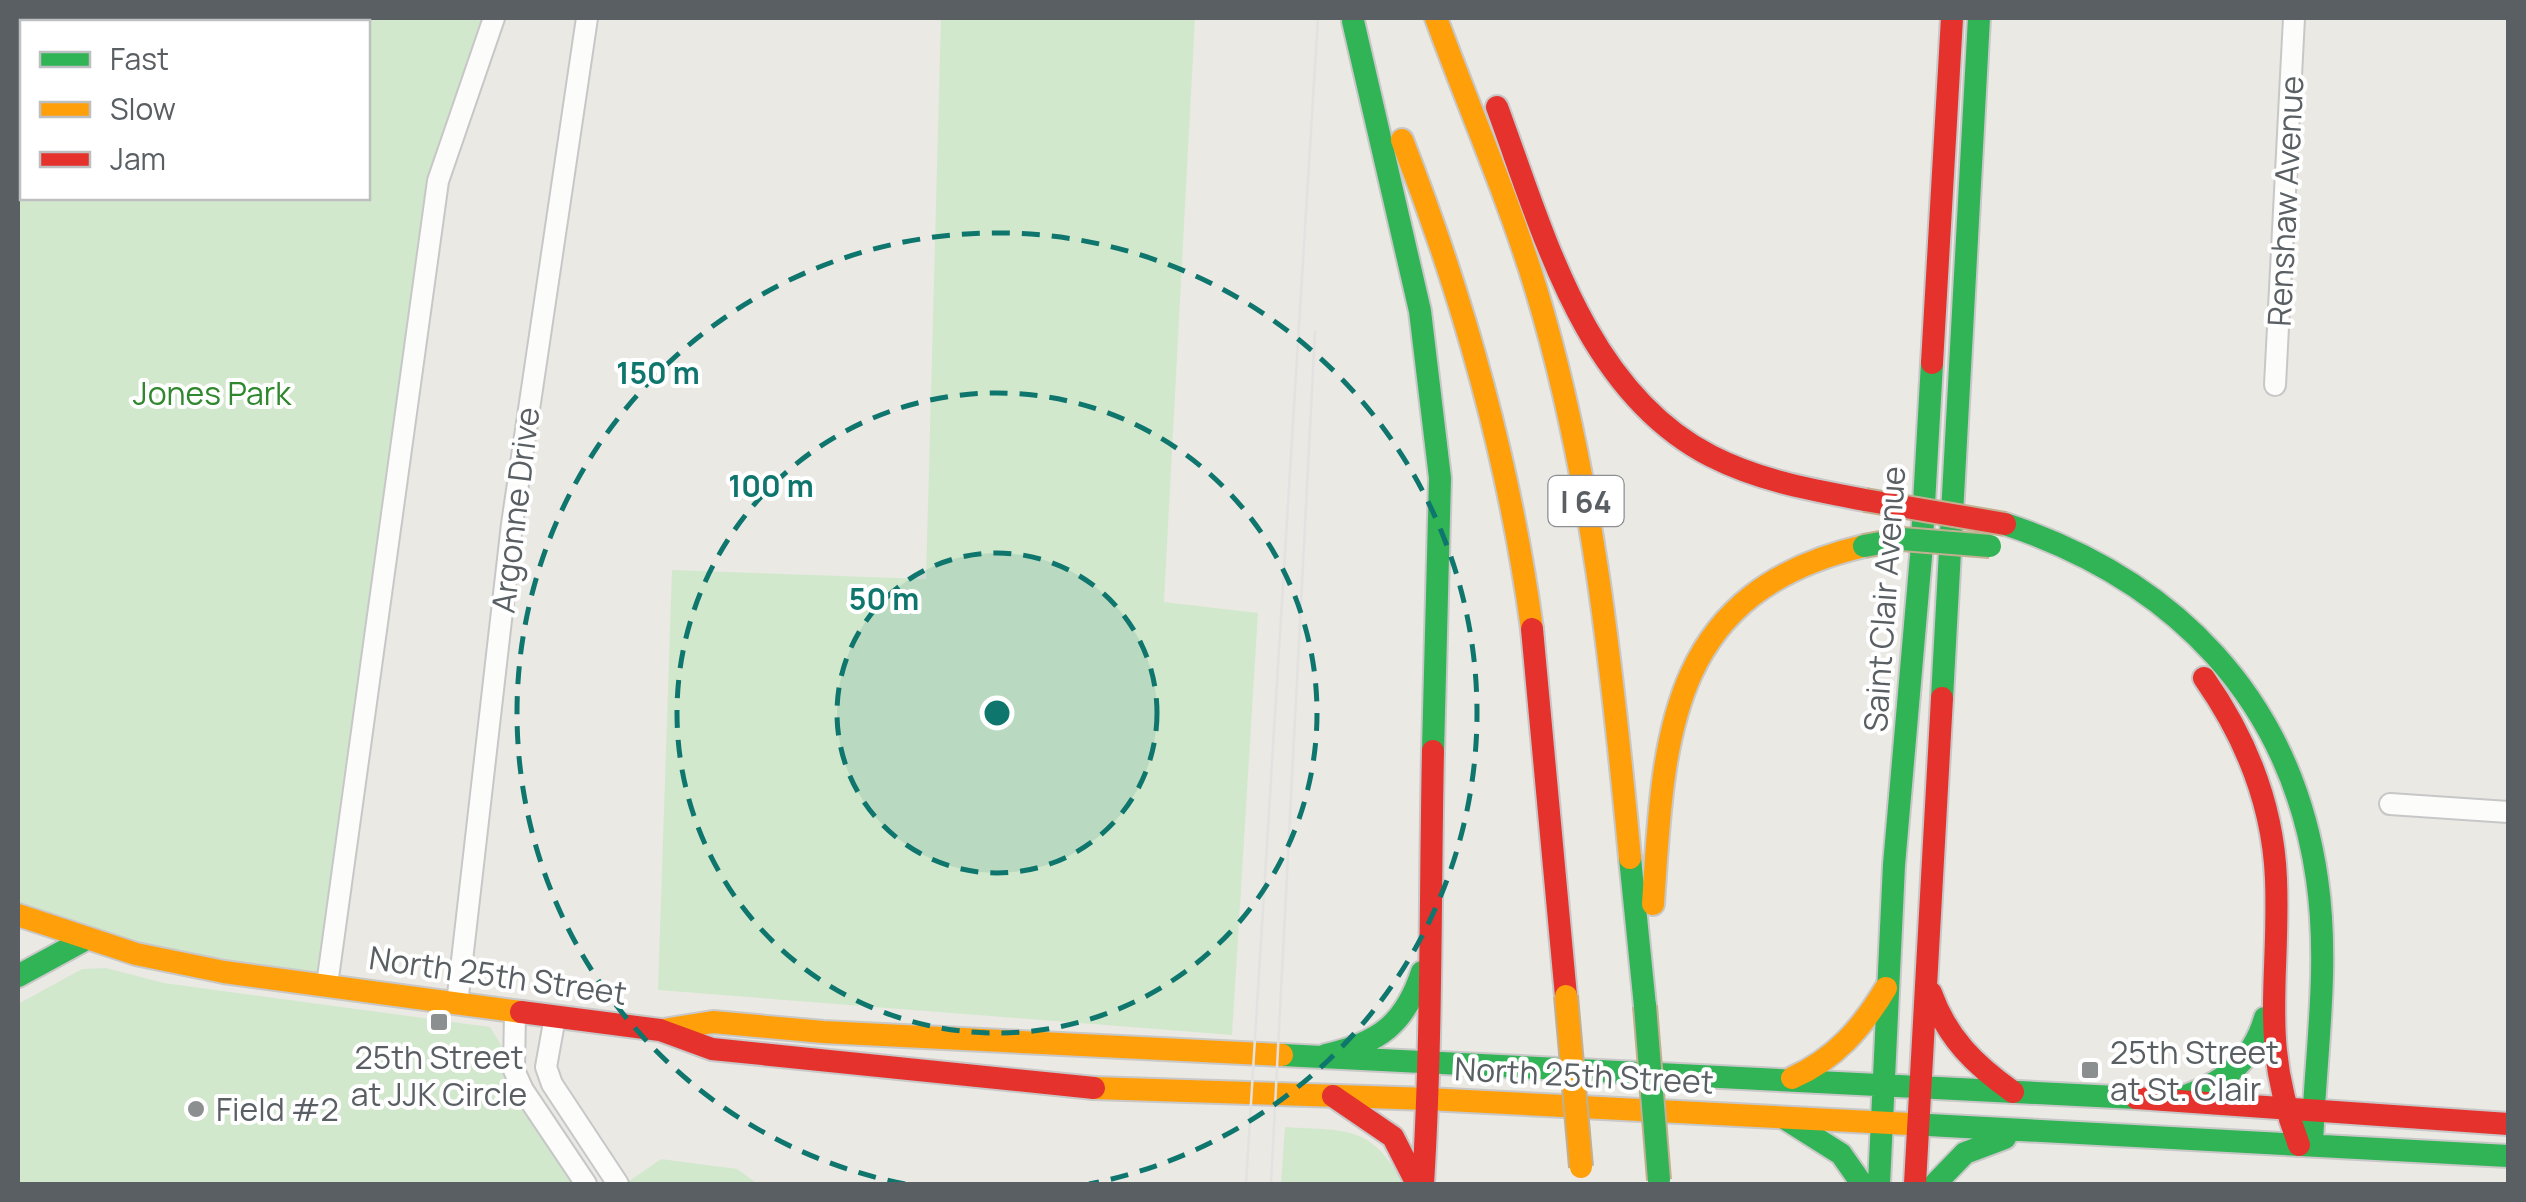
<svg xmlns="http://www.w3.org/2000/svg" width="2526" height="1202" font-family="Manrope,sans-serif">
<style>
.green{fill:#d2e8cd;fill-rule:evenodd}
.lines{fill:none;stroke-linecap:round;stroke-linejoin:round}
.street-casing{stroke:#c7c7c7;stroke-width:24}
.fast-casing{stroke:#c8c8c8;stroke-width:26}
.slow-casing{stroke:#c8c8c8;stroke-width:26}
.jam-casing{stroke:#c8c8c8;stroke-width:26}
.street{stroke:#fcfcfb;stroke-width:20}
.fast{stroke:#30b455;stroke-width:22}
.slow{stroke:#ff9f0a;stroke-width:22}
.jam{stroke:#e5322d;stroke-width:22}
.tram{stroke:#e2e2e1;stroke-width:2.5}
.fast-bridge-casing{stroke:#c2b092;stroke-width:26;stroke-linecap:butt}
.slow-bridge-casing{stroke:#c2b092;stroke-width:26;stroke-linecap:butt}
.jam-bridge-casing{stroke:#c2b092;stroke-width:26;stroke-linecap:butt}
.fast-bridge{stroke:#30b455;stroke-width:22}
.slow-bridge{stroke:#ff9f0a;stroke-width:22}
.jam-bridge{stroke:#e5322d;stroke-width:22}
.ring{fill:none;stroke:#0f766e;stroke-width:5;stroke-dasharray:18 12}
.poi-dot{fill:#8c8f90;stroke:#fff;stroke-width:4}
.labels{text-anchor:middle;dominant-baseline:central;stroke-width:8;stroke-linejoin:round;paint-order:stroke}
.shield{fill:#fff;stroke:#8b8f92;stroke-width:2.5}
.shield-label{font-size:30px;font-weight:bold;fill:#595f63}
.street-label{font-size:32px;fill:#595f63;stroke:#fff}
.park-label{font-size:32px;fill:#2f872e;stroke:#fff}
.poi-label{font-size:32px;fill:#595f63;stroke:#fff;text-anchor:start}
.centre{fill:#0f766e;stroke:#fff;stroke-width:5}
.ring-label{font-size:30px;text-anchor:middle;font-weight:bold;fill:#0f766e;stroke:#fff;stroke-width:8;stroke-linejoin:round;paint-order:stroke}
</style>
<rect width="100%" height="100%" fill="#ebe9e4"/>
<path class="green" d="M18 18H494L438 181 327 985 18 915ZM22 22H368V198H22Z
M941 18H1195L1164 602 1258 613 1232 1035 658 990 672 570 926 579Z
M106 968 164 983 490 1027 503 1048 511 1089 575 1184H18V1004L82 969Z
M1285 1127C1351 1131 1369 1125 1405 1184H1281Z
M661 1159 737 1169 758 1184H625Z"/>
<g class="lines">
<defs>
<path id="street" d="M2275 385 2294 18
M2390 804 2508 812
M327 985 438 181 494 18
M457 1004 512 524 587 18
M515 1012 514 1070 523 1090 586 1184
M555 1017 546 1067 552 1084 618 1184"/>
<path id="fast" d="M1353 21 1420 311 1440 478 1433 751
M2005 524C2174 580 2291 698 2317 879 2330 967 2315 1057 2312 1145
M1942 698 1979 18
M1630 858 1645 1006
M18 976 86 939
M1282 1055 2136 1098
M1326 1055C1379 1043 1405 1024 1422 972
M2175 1100C2220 1084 2251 1066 2265 1018
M1784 1118 1841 1154 1862 1184
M1910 1124 2508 1156
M1879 1184 1894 865 1921 556 1932 363
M1935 1184 1965 1153 2005 1138"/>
<path id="slow" d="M1436 18C1469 108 1508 197 1536 289 1592 474 1612 667 1630 858
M1402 140C1464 299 1509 459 1532 629
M1653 904C1664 736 1667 592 1864 546
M18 915 136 954 224 972 521 1012
M663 1030 713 1022 823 1032 1282 1055
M1792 1078C1835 1059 1862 1028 1886 988
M1094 1088 1428 1099 1910 1124"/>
<path id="jam" d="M1497 107C1543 231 1584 391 1711 456 1760 481 1812 490 1865 500
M1932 363 1952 18
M1532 629 1566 996
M2204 678C2246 738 2273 804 2276 879 2280 983 2259 1041 2299 1145
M1931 993C1947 1038 1975 1065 2013 1092
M521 1012 660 1030 712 1049 1094 1088
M1333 1096 1393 1137 1417 1184
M2136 1098 2508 1124
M1423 1184C1432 1040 1430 895 1433 751
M1915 1184 1942 698"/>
</defs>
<use href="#street" class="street-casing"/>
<use href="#fast" class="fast-casing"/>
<use href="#slow" class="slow-casing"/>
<use href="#jam" class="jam-casing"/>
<use href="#street" class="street"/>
<use href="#fast" class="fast"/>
<use href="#slow" class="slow"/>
<use href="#jam" class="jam"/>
<path class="tram" d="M1246 1184 1318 18
M1271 1184 1315 332"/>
<defs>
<path id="fast-bridge" d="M1864 546 1902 539 1990 546
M1645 1006 1659 1180"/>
<path id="slow-bridge" d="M1566 996 1581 1167"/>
<path id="jam-bridge" d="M1865 500 2005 524"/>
</defs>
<use href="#fast-bridge" class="fast-bridge-casing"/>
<use href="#slow-bridge" class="slow-bridge-casing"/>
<use href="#jam-bridge" class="jam-bridge-casing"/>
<use href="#fast-bridge" class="fast-bridge"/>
<use href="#slow-bridge" class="slow-bridge"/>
<use href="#jam-bridge" class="jam-bridge"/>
</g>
<circle cx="997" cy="713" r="160" fill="#0f766e" fill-opacity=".12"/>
<g class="ring">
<circle cx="997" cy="713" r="160"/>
<circle cx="997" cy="713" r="320"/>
<path d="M905 1184A480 480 0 1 1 1089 1184"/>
</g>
<g class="poi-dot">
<rect x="429" y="1012" width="20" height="20" rx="5"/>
<rect x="2080" y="1060" width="20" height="20" rx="5"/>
<circle cx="196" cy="1109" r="10"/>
</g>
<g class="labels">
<rect class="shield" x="1548.5" y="476" width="75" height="50" rx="8"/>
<g class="shield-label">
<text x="1586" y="501">I 64</text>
</g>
<g class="street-label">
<text transform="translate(2285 201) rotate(-87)">Renshaw Avenue</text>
<text transform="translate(515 510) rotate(-83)">Argonne Drive</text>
<text transform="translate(1884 599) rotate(-86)">Saint Clair Avenue</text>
<text transform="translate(498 975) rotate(8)">North 25th Street</text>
<text transform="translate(1584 1075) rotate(3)">North 25th Street</text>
</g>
<g class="park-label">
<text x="212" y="393">Jones Park</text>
</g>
<g class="poi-label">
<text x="2110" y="1052">25th Street<tspan x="2110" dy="37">at St. Clair</tspan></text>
<text x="439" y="1057" text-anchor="middle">25th Street<tspan x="439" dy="37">at JJK Circle</tspan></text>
<text x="216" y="1109">Field #2</text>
</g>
</g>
<circle cx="997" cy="713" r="15" class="centre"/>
<g class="ring-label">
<text x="658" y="384">150 m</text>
<text x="771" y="497">100 m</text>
<text x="884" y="610">50 m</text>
</g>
<rect width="2526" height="1202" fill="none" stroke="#595f63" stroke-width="40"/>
<rect x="20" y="20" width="350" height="180" fill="#ffffff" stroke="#bdbfc1" stroke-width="2.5"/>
<rect x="40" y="52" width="50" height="15" fill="#30b455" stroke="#bdbfc1" stroke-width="2.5"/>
<text x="110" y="70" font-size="30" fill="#595f63">Fast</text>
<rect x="40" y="102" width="50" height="15" fill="#ff9f0a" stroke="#bdbfc1" stroke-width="2.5"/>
<text x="110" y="120" font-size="30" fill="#595f63">Slow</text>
<rect x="40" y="152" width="50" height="15" fill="#e5322d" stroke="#bdbfc1" stroke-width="2.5"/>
<text x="110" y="170" font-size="30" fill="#595f63">Jam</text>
</svg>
